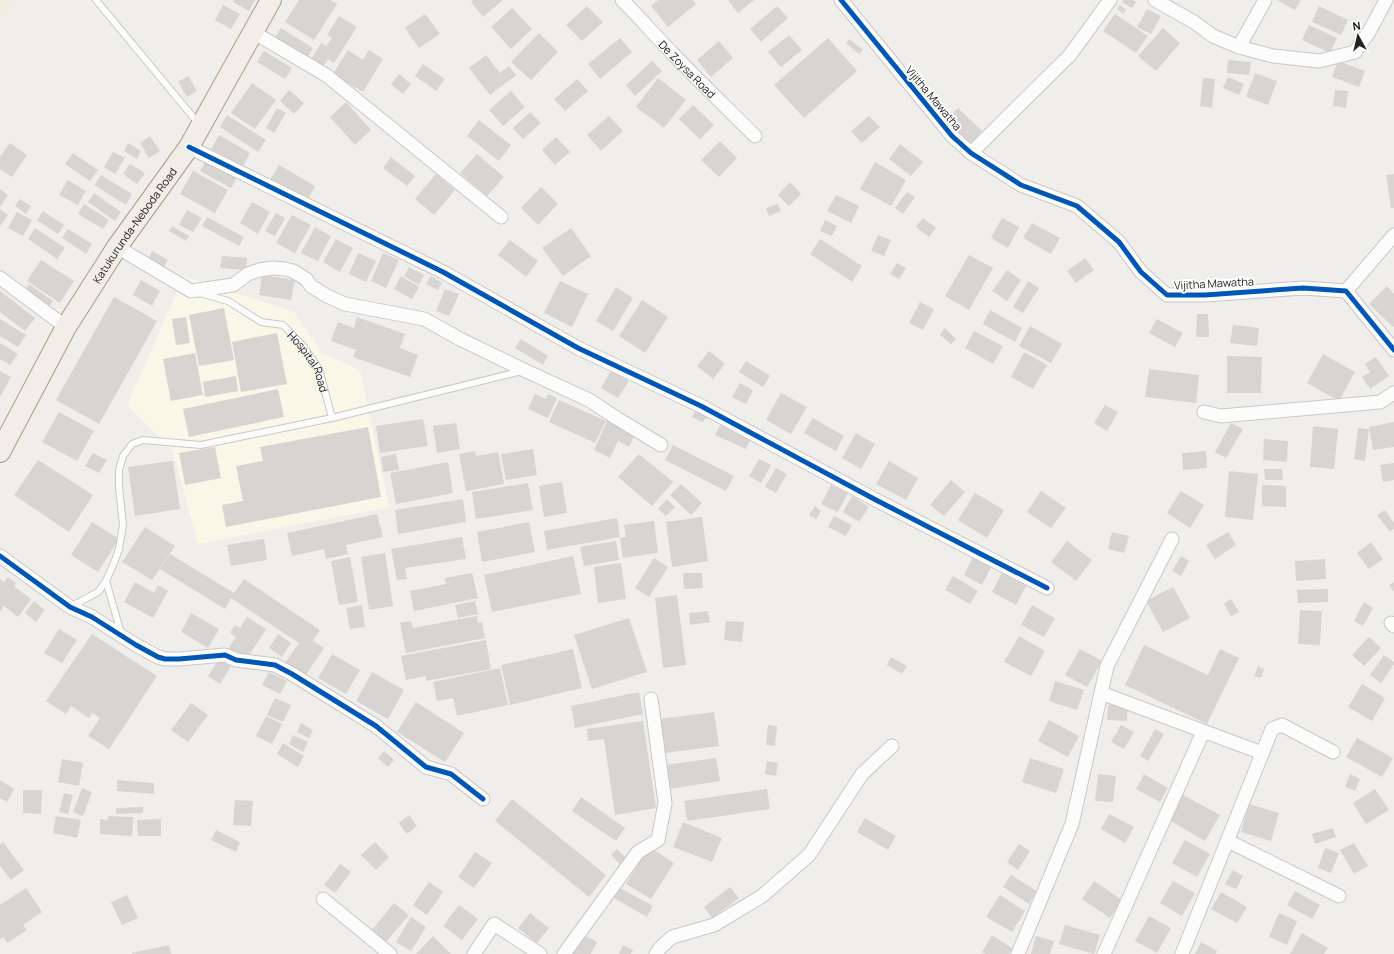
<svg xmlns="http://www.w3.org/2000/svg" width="1394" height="954" font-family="Manrope,sans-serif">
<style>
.education{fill:#f8f7e8}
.farmland{fill:#efefdf}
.building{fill:#d7d4d2}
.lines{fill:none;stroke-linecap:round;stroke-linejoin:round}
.service-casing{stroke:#c9c8c7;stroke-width:8}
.minor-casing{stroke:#c9c8c7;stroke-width:15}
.primary-casing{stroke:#a79c86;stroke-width:22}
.service{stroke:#fdfcfc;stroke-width:6}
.minor{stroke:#fdfcfc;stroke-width:13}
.primary{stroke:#f3ede7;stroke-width:20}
.cycleway-casing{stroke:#fff;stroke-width:8}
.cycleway{stroke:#0057b8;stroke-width:5}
.labels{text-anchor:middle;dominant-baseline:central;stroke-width:4;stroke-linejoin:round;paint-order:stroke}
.street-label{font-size:11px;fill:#222;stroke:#fff}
</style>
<rect width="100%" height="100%" fill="#f0eeeb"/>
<path class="education" d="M184 276 294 312 323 354 360 370 389 507 198 544 173 451 127 405Z"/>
<path class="farmland" d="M0 0H12L8 12 0 22Z"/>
<path class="building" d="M234 0H255L249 11 233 2Z
M299 0H330L337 4 314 40 285 22Z
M473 0H503L483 17 471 2Z
M658 0H693L696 4 668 27 651 6Z
M728 0H754L738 13Z
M1123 0H1133L1136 2 1132 8 1122 2Z
M1277 0H1301L1295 10Z
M223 5 240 14 231 29 215 20Z
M1120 5 1126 10 1123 14 1117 9Z
M587 6 603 22 582 41 566 25Z
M777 6 788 18 761 42 750 29Z
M1319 6 1348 20 1341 35 1312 22Z
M512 8 532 29 511 49 491 27Z
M1147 9 1161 16 1151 34 1137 27Z
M425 14 440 34 419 48 405 28Z
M1115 14 1148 36 1136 53 1103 31Z
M339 16 357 27 334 63 328 59 322 68 310 61 321 43 326 46 332 38 327 35Z
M1309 25 1337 38 1330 53 1302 40Z
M281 28 313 48 307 59 274 39Z
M1163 28 1180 43 1156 71 1138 56Z
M539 33 558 52 531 80 511 62Z
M789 35 802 50 781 67 768 52Z
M620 38 632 52 600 79 588 64Z
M828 38 857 71 804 118 774 85Z
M849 39 863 50 859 54 846 43Z
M719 41 733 58 711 77 697 60Z
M348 50 363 60 369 50 383 59 363 92 333 74Z
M264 51 292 68 285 79 257 62Z
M486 55 500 73 509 66 516 75 490 95 469 68Z
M1228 60 1251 62 1249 75 1227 73Z
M652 61 662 71 635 96 626 85Z
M1338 61 1365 71 1359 87 1332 77Z
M423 64 445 79 436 91 415 76Z
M1255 73 1277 81 1268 105 1246 97Z
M399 74 411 84 403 94 391 84Z
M188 76 197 91 187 97 178 82Z
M1228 77 1244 84 1239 95 1223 88Z
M658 78 686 100 664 128 636 107Z
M1203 78 1215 79 1212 108 1200 106Z
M577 79 588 91 565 111 554 99Z
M252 83 276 100 255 129 231 113Z
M289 90 304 103 294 114 280 101Z
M1335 90 1348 91 1346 108 1333 106Z
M511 91 525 107 503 126 489 110Z
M346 102 371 130 355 145 330 117Z
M693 105 714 125 700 139 679 119Z
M277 108 286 113 274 133 266 128Z
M958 108 982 131 967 148 942 124Z
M530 112 541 123 523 139 513 128Z
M227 115 266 140 258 152 220 127Z
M609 116 623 131 601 151 587 135Z
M869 116 880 127 862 143 851 131Z
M479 120 511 145 499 161 467 136Z
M219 135 250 153 243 166 211 149Z
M150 136 160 151 149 158 140 143Z
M556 137 570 152 555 165 542 150Z
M720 141 737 158 719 177 701 160Z
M10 143 27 155 12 177 0 169V157Z
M128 143 141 151 137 159 124 151Z
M900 144 923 162 911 176 889 159Z
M113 152 125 158 115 174 104 167Z
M73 153 98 170 90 181 65 164Z
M477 154 504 177 487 196 460 173Z
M391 157 415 176 407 186 383 168Z
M206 160 237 177 231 188 200 171Z
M875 162 906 180 891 206 860 189Z
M130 164 145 173 137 184 123 174Z
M279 165 315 186 307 201 270 180Z
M193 171 228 190 215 213 180 194Z
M436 174 455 190 434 215 415 199Z
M1394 174V208H1391L1386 175Z
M101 175 132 194 126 205 94 185Z
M68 180 86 191 78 205 59 195Z
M790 182 801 194 789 206 778 195Z
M541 187 558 204 538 225 521 208Z
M0 189 8 195 1 206 0 205Z
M907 192 915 197 903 214 895 208Z
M94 193 121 212 115 221 88 202Z
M836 195 859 206 851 223 827 211Z
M20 199 31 206 26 214 15 206Z
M252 202 270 212 258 234 240 223Z
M84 204 109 220 103 229 78 214Z
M778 204 781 211 769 216 766 208Z
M0 209 8 215 0 226Z
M187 210 202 218 193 232 179 225Z
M43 211 64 225 58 234 37 220Z
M17 212 32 220 23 236 8 228Z
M276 213 285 218 275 236 265 231Z
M292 215 311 225 295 253 276 243Z
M207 217 244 237 239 246 202 226Z
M923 218 936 228 929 237 916 227Z
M1002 218 1019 227 1008 248 991 238Z
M825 220 837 226 832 236 820 231Z
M1032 223 1060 238 1051 254 1023 238Z
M172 226 189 236 186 241 169 231Z
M315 227 331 236 318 261 301 253Z
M35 228 65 248 57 259 28 239Z
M571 228 591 256 563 276 542 248Z
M68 229 92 244 86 254 62 238Z
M878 235 891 240 884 256 871 251Z
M336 239 353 248 340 272 323 262Z
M820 239 862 266 852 282 810 254Z
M510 240 538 261 526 277 498 255Z
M152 251 168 260 163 268 148 260Z
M358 253 376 261 366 282 349 274Z
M383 253 399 260 386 288 371 281Z
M969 255 993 268 969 310 945 296Z
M222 256 247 258 246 270 220 268Z
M1085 258 1094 270 1076 283 1067 271Z
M41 260 74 281 60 303 27 281Z
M897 263 906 268 899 279 890 274Z
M409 267 424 275 419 285 404 276Z
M1007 270 1021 280 1007 301 992 291Z
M262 275 295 280 291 300 259 295Z
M401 276 419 287 412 299 394 289Z
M431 276 442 283 438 290 426 284Z
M141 280 160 291 152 306 133 295Z
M560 281 588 294 572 327 544 313Z
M1028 281 1039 288 1023 313 1013 307Z
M29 284 53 301 48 308 24 291Z
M1387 286 1394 294V326L1393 327 1369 304Z
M616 287 633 298 613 331 596 321Z
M445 289 459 294 449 316 436 311Z
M0 291 35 318 25 331 0 312Z
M114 297 157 321 99 424 56 400Z
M642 300 668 317 645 353 619 336Z
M920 302 934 309 923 330 909 323Z
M224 308 234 360 199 366 189 315Z
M990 310 1022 328 1015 342 983 324Z
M1197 314H1208L1209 337H1196Z
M186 317 190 343 176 345 172 319Z
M357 317 405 334 400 348 418 355 410 377 353 357 356 350 331 341 338 322 354 328Z
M0 319 26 335 18 347 0 336Z
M1157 319 1183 333 1175 347 1149 333Z
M1233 325 1259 328 1257 346 1230 343Z
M1030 326 1062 344 1051 363 1019 346Z
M945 328 956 339 951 344 940 335Z
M974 331 1003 346 993 364 965 348Z
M277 333 287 384 241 392 232 342Z
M521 339 548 356 543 365 515 348Z
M0 343 18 354 10 365 0 359Z
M709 351 725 364 713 379 697 366Z
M1024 352 1047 365 1033 389 1011 377Z
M195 353 203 395 171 401 163 359Z
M1323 354 1355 372 1339 401 1307 383Z
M1227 356 1262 357 1261 393H1227Z
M1376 357 1389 376 1370 389 1362 377 1370 372 1365 364Z
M746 361 770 376 763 387 739 372Z
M1149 369 1199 375 1196 403 1145 397Z
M0 371 11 377 0 397Z
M611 371 629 381 618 398 601 388Z
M236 376 238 391 205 397 203 382Z
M740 383 753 390 746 404 732 397Z
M278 389 284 417 189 437 183 409Z
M781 393 807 407 791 434 766 420Z
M535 394 546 399 548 394 557 398 548 418 528 409Z
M559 400 606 421 595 443 549 422Z
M1105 405 1118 412 1107 431 1094 423Z
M698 406 710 413 711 419 706 418 702 422 692 417Z
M59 412 94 431 77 461 42 442Z
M813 418 844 436 836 451 804 433Z
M423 419 428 446 380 453 376 426Z
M608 419 636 432 629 447 618 441 610 458 594 450Z
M722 421 752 436 746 449 715 435Z
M1394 422V447L1373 450 1369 427Z
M456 423 460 449 437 453 433 426Z
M1231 423 1243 429 1226 458 1215 452Z
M1313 426 1338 429 1334 469 1310 467Z
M368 427 381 497 226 527 222 505 243 501 236 466 263 461 260 447Z
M1358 428 1369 429 1365 461 1354 459Z
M856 433 875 444 861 469 842 458Z
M1264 439 1288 441 1287 462 1263 460Z
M673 445 734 476 726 491 665 460Z
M215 447 221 478 185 485 179 453Z
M533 449 537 475 506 480 501 454Z
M475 451 476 456 498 452 504 484 466 491 459 454Z
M1206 451 1207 468 1183 470 1182 453Z
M93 453 107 460 99 473 85 466Z
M396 454 399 470 383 472 381 457Z
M639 454 673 482 652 506 618 477Z
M759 459 771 465 761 483 749 476Z
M38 460 93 495 69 532 14 495Z
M173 461 180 509 135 516 128 467Z
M889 461 918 478 906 500 876 484Z
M448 462 453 493 396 504 390 473Z
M1394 463V480L1383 482 1380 465Z
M776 468 787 474 776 493 765 487Z
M1264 469H1282L1283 480H1265Z
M1229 471 1258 474 1253 520 1225 517Z
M951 480 965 492 944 516 930 505Z
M562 482 567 513 544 517 539 486Z
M528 483 533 510 476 519 472 492Z
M681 484 702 503 691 515 670 495Z
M831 485 848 493 838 512 821 504Z
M1262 485 1286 486V507L1262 506Z
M1041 491 1066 508 1051 528 1027 512Z
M1181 491 1204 505 1190 528 1167 513Z
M975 493 1004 510 987 538 958 520Z
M852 496 869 507 859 522 843 512Z
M463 499 466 522 398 534 395 510Z
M667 499 675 507 666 516 658 509Z
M815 506 821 511 816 519 809 515Z
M1385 510 1394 523V529L1390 532 1377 515Z
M377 514 383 537 346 545 348 554 326 559 324 549 292 556 287 533Z
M834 516 852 525 846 536 828 527Z
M702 517 708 561 672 567 666 522Z
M617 518 620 537 547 550 544 531Z
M654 521 658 553 623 558 620 538 626 537 624 525Z
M92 522 119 539 98 572 71 555Z
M529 522 535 552 482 562 477 532Z
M145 527 175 546 152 580 122 562Z
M1112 532 1129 536 1124 553 1108 549Z
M1228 532 1236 545 1215 559 1206 545Z
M462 537 466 559 405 568 407 579 397 580 391 549Z
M264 539 267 560 231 566 227 545Z
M616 541 619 560 584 566 580 547Z
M1067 541 1092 560 1076 581 1051 562Z
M1371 542 1383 559 1369 569 1357 553Z
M385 553 393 606 369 610 361 557Z
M170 554 234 593 244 579 320 630 313 641 324 648 305 676 285 663 299 643 231 598 225 609 160 569Z
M573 556 581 594 492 612 484 575Z
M1181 556 1189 561 1181 576 1172 571Z
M350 557 358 602 339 605 331 561Z
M973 557 991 567 982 585 964 575Z
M654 558 668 567 649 597 635 588Z
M1325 559 1326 579 1296 581 1295 561Z
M621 563 626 599 598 603 594 567Z
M472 573 478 598 414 611 410 591 446 584 445 578Z
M683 573H702L703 588 684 589Z
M1002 573 1026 586 1016 605 992 592Z
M953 576 978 591 970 604 945 590Z
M8 577 16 583 14 586 31 599 18 617 4 606 0 612V579L4 582Z
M135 582 154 593 158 585 168 591 153 618 124 602Z
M1394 582V592L1389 585Z
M1173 587 1190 618 1163 632 1146 601Z
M1328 589V602L1298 603 1297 590Z
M677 595 686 665 663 668 655 598Z
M1231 599 1239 612 1231 616 1224 604Z
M34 601 45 610 36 622 25 613Z
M475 601 478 614 458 618 455 605Z
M1364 602 1373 608 1363 626 1354 621Z
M362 605 365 627 350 629 346 608Z
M1032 605 1055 618 1044 637 1021 625Z
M1300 610 1322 611 1320 645 1298 644Z
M708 611 710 622 690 625 689 613Z
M191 613 219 629 208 648 181 632Z
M477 616 478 623 482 622 485 638 406 653 400 623 411 621 413 628Z
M247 617 266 629 246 660 228 649 236 637 230 633 235 625 240 628Z
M629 618 647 672 592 689 574 635Z
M726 621 744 622 742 642 724 640Z
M59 629 77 640 62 663 44 653Z
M92 634 157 676 109 749 88 736 100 718 92 713 89 718 71 706 66 714 46 701Z
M278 634 291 643 282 657 269 648Z
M1019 636 1045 651 1031 676 1004 662Z
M1369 637 1381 648 1364 666 1352 655Z
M486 640 491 669 426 681V676L406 680 401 656Z
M1144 645 1208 675 1220 649 1239 658 1207 724 1125 685Z
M573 649 582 688 510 705 501 665Z
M1080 649 1102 661 1087 687 1065 675Z
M332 654 360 670 346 694 318 678Z
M1384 655 1394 662V664L1381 683 1370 675Z
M891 657 907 666 902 674 887 665Z
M219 659 231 666 220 684 208 676Z
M1258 666 1264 669 1261 678 1254 676Z
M500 668 508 705 457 716 453 698 437 701 433 682Z
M269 672 287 681 280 694 262 685Z
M372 672 404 690 388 719 356 701Z
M1055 681 1084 690 1077 710 1049 701Z
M1362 684 1385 698 1372 721 1348 707Z
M639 692 643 714 575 728 571 706Z
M275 698 291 705 283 722 267 715Z
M416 702 464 733 445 762 397 732Z
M191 703 208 715 188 742 171 730Z
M1108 705H1128L1127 721 1107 720Z
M714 712 719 746 664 753 659 719Z
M266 716 282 724 272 744 256 736Z
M1049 720 1079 736 1068 757 1038 741Z
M643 721 656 808 615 815 604 739 588 741 587 729Z
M301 723 313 730 309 738 297 732Z
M768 725 777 726 775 746 766 745Z
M1121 725 1134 732 1124 749 1111 742Z
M1155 729 1164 734 1148 761 1140 756Z
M293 735 308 742 303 752 289 744Z
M1357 738 1393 758 1382 777 1346 757Z
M283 743 304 756 298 767 277 754Z
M384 751 394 760 388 767 378 758Z
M716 758 720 781 669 789 666 765Z
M1030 758 1064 769 1056 793 1022 782Z
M62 759 83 763 79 786 58 782Z
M767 761 778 763 776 776 765 774Z
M1098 774 1116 776 1113 802 1095 801Z
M1144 774 1168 788 1160 802 1136 789Z
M1350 774 1360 779 1355 791 1345 787Z
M0 780 14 789 7 802 0 798Z
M117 780 154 783V794L117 791Z
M82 788 92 792 83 816 73 812Z
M767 789 770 809 687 821 684 801Z
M1375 789 1389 810 1366 824 1353 803Z
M23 790H42L41 814 23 813Z
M64 793 73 795 68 814 59 812Z
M1183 795 1220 815 1205 841 1169 820Z
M581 797 625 828 616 841 572 811Z
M512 799 606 875 589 897 495 821Z
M235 800 253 801 251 826 233 825Z
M1249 804 1279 813 1271 841 1241 832Z
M143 807V813L116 814V808Z
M1109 814 1134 827 1125 843 1101 829Z
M409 815 417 826 407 834 399 823Z
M56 816 81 820 77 838 53 833Z
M108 816 133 817 132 836 100 834V819L108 820Z
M865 818 896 836 888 850 857 832Z
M161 819V836H138L137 820Z
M683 822 722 838 712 862 673 847Z
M1333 828 1336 837 1315 844 1312 834Z
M216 830 240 842 236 852 211 840Z
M1185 840 1210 854 1197 877 1172 863Z
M3 842 24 870 11 880 0 866V845Z
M375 842 389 857 376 870 361 855Z
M1354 843 1368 866 1354 874 1340 850Z
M1019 844 1030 851 1018 870 1007 862Z
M649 847 674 863 651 899 626 884Z
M1325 848 1339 853 1331 873 1318 868Z
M617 849 628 860 622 866 611 855Z
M475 852 492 863 474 888 458 877Z
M340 864 351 872 335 893 324 885Z
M1233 870 1243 876 1236 889 1225 884Z
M1011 875 1037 891 1029 904 1003 887Z
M1094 881 1122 900 1110 918 1082 899Z
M1173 881 1195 893 1182 916 1160 903Z
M429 882 443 892 427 915 413 905Z
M730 887 739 898 712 918 704 907Z
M26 888 42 912 23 925 27 930 7 943 4 937 0 939V905Z
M620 888 653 906 647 917 614 898Z
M1295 891 1320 905 1312 919 1287 905Z
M1221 892 1247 907 1237 923 1211 909Z
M127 895 138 918 122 925 111 902Z
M1000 895 1025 911 1012 932 986 917Z
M394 903 409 915 386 942 372 930Z
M459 905 478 919 462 940 443 926Z
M530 913 549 928 537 943 518 928Z
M1279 913 1297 921 1287 945 1269 937Z
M1149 916 1171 928 1157 953 1135 941Z
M411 917 426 927 411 951 396 942Z
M1065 925 1100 935 1094 954 1059 944Z
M1302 933 1328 948 1324 954H1290Z
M582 934 597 942 591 954H571Z
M992 935 1013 949 1009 954H985L982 952Z
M433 936 451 954H416Z
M1036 936 1054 941 1050 954H1031Z
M1201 942 1217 951 1216 954H1195Z
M169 945 171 954H132V953Z
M623 945 633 950 631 954H619Z"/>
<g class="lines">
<defs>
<g id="service">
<path d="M96 0 198 123"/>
<path id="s1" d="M200 293 228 301 261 322 283 325 303 346 319 369 332 418"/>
<path d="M106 581 121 633"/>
<path d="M70 607 98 592 106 581 114 563 119 549 123 525 119 487V470L123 456 132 444 143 440 201 445 332 418 522 371"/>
</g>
<g id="minor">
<path id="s2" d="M622 0C641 19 658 39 677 58 703 85 729 110 755 136"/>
<path d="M841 0 952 136 971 153 1021 185 1077 206 1119 242 1141 272 1167 295H1205L1303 288 1346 291 1394 350"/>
<path d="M1155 0 1194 22 1213 36 1239 47 1273 56 1319 61 1355 52 1369 32 1386 0"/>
<path d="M253 32 326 75 501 217"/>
<path d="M1239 47 1265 0"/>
<path d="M189 147 443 272 578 348 701 406 876 500 1047 588"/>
<path d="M971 153 1070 55 1110 0"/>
<path d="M117 247 191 291 233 285 248 274 259 270 273 268 285 269 293 271 306 279 311 286 327 296 345 304 424 319 460 339 524 370 589 400 618 419 661 445"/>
<path d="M0 278 66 327"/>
<path d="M1346 291 1394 235"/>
<path d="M1204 412 1221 416 1380 402 1394 393"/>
<path d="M0 556 70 607 92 617 136 645 158 657 165 659H179L225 655 236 660 275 665 292 674 376 726 426 767 451 774 483 799"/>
<path d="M1391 623 1394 626"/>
<path d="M1101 693 1262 753"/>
<path d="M1228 841 1339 896"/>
<path d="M323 899 390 954"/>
<path d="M474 954 494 924 540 954"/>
<path d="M564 954 638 852 658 840 665 803 651 699"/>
<path d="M656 954 660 948 672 937 714 925 762 896 809 855 862 774 892 746"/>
<path d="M1018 954 1072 824 1107 666 1172 539"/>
<path d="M1104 954 1203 732"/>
<path d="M1182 954 1272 729 1282 725 1333 752"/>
</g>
<g id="primary">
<path id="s3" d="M0 452 66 327 117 247 189 147 271 0"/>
</g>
</defs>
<use href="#service" class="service-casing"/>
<use href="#minor" class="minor-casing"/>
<use href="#primary" class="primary-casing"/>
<use href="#service" class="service"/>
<use href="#minor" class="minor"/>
<use href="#primary" class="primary"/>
<defs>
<path id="cycleway" d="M841 0 952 136 971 153 1021 185 1077 206 1119 242 1141 272 1167 295H1205L1303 288 1346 291 1394 350
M189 147 443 272 578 348 701 406 876 500 1047 588
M0 556 70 607 92 617 136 645 158 657 165 659H179L225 655 236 660 275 665 292 674 376 726 426 767 451 774 483 799"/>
</defs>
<use href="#cycleway" class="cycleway-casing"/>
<use href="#cycleway" class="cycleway"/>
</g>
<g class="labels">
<g class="street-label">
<text stroke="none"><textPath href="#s2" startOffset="95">De Zoysa Road</textPath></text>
<text transform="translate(934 98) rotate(50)">Vijitha Mawatha</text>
<text stroke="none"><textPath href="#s3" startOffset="264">Katukurunda-Neboda Road</textPath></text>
<text transform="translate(1214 283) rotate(-3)">Vijitha Mawatha</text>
<text stroke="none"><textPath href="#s1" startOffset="136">Hospital Road</textPath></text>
</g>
</g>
<g transform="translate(1358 36) rotate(352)" stroke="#ffffff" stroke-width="3" paint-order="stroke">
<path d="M0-3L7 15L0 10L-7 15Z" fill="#222222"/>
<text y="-6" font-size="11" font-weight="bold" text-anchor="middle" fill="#222222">N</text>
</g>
</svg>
